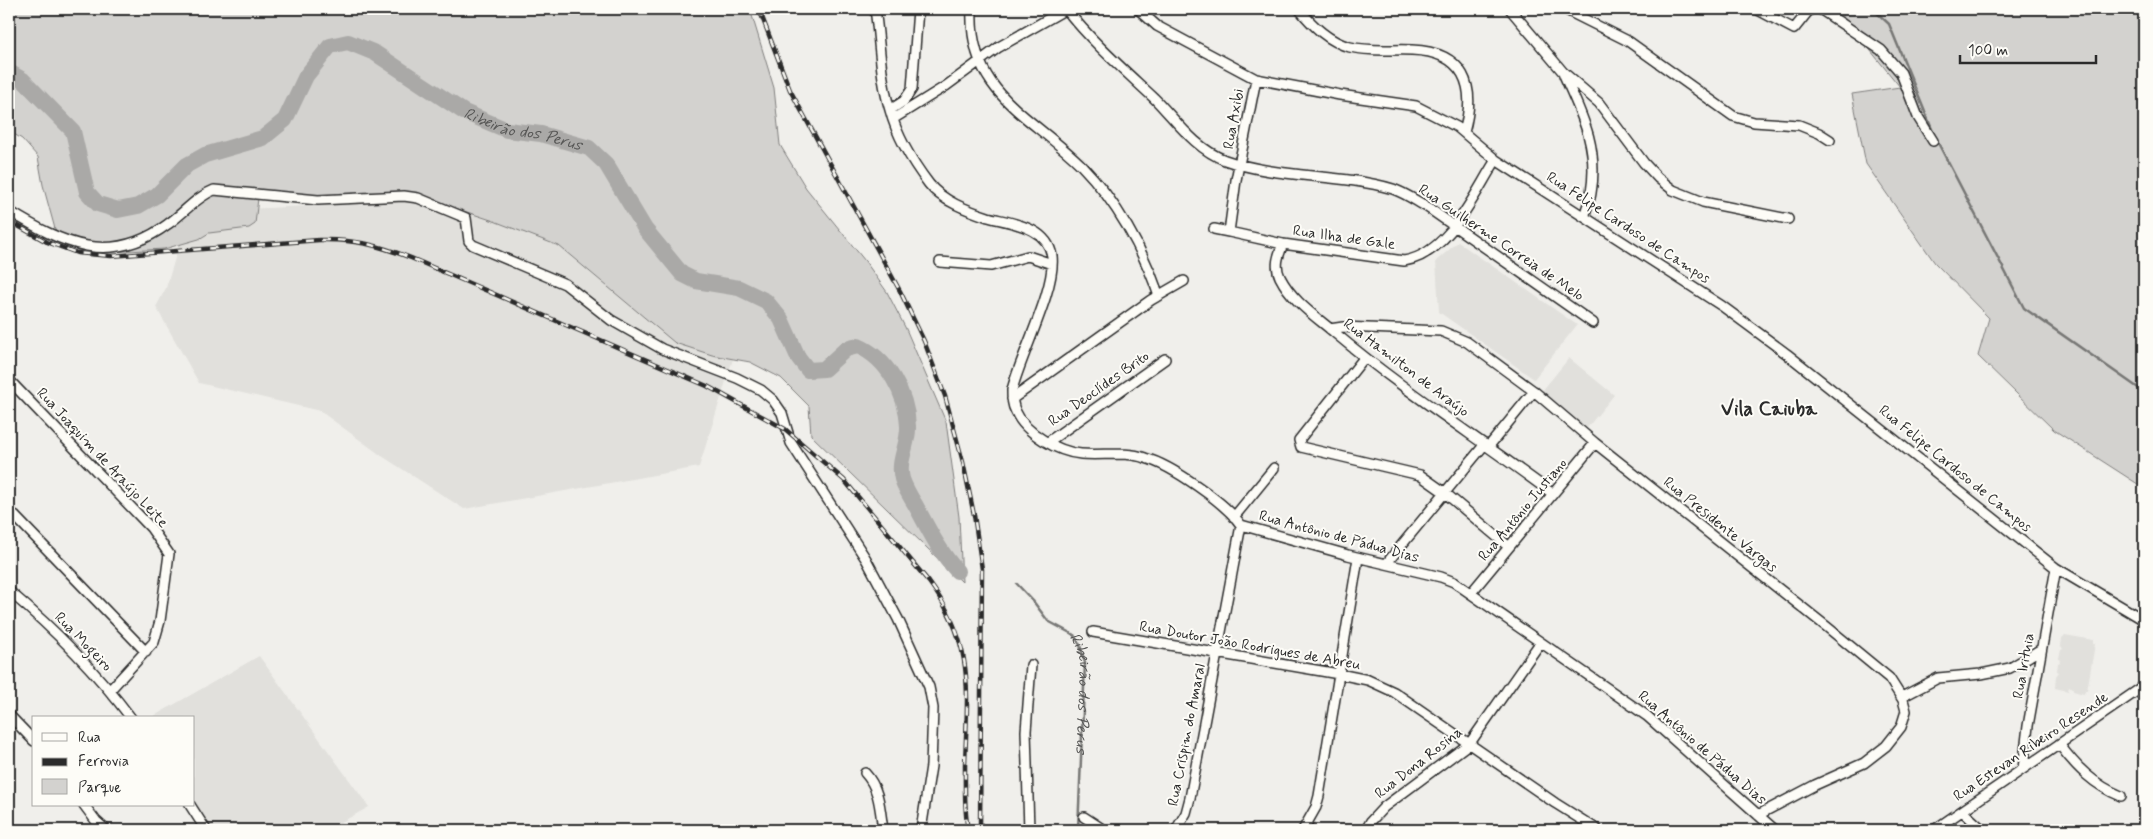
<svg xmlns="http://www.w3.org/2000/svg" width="2153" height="839" font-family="Mynerve,sans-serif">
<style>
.built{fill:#e1e0dc}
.green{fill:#d3d2cf;stroke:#7f7e7d}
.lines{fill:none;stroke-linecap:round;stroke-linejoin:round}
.stream{stroke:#777775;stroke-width:2.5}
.river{stroke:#aaa9a7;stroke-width:16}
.street-casing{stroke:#2b2b2b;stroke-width:12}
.street{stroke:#fdfcf7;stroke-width:9}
.rail-casing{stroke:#2b2b2b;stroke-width:4.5}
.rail{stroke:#fdfcf7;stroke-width:2.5;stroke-dasharray:8;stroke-linecap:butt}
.labels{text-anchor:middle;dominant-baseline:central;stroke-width:4;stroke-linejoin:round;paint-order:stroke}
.street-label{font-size:15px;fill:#2b2b2b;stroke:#fdfcf7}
.water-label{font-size:16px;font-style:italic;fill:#575756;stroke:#fdfcf7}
.district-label{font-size:20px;font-weight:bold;fill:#2b2b2b;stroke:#fdfcf7}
</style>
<rect width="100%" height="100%" fill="#f0efeb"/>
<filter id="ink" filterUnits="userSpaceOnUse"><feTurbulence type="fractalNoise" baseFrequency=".02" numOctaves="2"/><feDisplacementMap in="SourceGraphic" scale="10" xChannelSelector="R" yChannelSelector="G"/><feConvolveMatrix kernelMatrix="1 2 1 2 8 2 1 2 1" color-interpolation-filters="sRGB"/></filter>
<g filter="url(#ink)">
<path class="built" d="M403 201 499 218 744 324 699 467 464 509 382 456 320 411 199 383 156 307 166 288 189 212Z
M1458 242 1577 325 1534 379 1439 312 1436 261Z
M1569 358 1614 395 1587 428 1542 391Z
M2065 635 2093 640V644H2095L2087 691H2085L2084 694 2073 691V688L2069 687 2068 691 2055 688 2056 676 2059 672 2057 671 2058 663 2060 662 2059 658 2061 650 2063 649 2061 646 2062 638Z
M259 656 369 807 327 830H209L194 805V718H154V716Z"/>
<path class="green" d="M9 9H750L774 88 780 145 806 188 865 261 887 292 906 329 946 422 959 517 962 582 811 435 809 406 781 378 750 362 712 355 675 343 559 246 494 221 452 207 395 194 328 196 267 191 258 198 255 224 249 228 209 233 199 239 164 249 109 252 77 250 55 229 43 185 38 157 22 139 9 131Z
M1837 9H2144V488L2054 430 1978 356 1989 318 1935 263 1866 164 1852 94 1900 87Z"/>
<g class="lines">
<g class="stream">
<path d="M1873 9 1889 24 1936 139 2024 308 2144 392"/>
<path id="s1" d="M1017 584 1033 601 1048 621 1074 635 1080 645 1085 663 1078 830"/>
</g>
<path class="river" id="s2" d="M9 72 23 80 73 131 87 192 98 204 118 210 138 206 157 195 187 165 205 155 263 138 285 120 306 76 330 46 348 42 375 53 464 112 507 130 541 134 589 148 606 164 645 229 682 274 696 281 739 288 766 301 781 319 798 357 808 370 824 369 846 349 858 346C887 358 907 394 908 426 909 445 897 460 902 479 905 488 911 498 916 506 929 530 939 551 957 571"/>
<defs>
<path id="street" d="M875 9C880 42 880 78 890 110 897 136 913 163 929 184 942 201 967 210 988 217 1010 223 1047 226 1052 256 1056 289 1021 354 1012 390 1012 398 1012 405 1016 412 1025 433 1058 452 1081 454 1102 456 1125 451 1145 458 1171 465 1226 503 1241 525L1348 555 1441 577 1454 582 1647 716 1775 830
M972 9C968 94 1031 115 1082 166 1116 201 1143 249 1159 296
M1066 9C1092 42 1123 69 1154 98 1175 119 1195 149 1225 160 1279 179 1338 173 1393 189 1405 193 1416 201 1427 207L1593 323
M1138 9 1157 26 1256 79 1340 95 1416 106 1457 127 1496 160 1722 306 1787 354 2056 568 2144 620
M1299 9C1313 26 1329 42 1350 47 1370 52 1392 49 1412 50 1464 52 1477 85 1464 132
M1510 9 1563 72 1599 103 1644 163 1658 178 1673 190 1703 202 1788 219
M1564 9 1628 41 1733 116 1754 122 1799 125 1819 133 1830 140
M1756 9 1794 29 1810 9
M1820 9 1881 50 1901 73 1918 117 1933 141
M1564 75C1582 115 1599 147 1591 193 1590 201 1586 208 1585 215
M890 110 904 101 912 89 918 9
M893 119 946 86 999 47 1066 9
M9 211C63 244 110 267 168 224 184 213 196 197 214 190L318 200 404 196 418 198 466 218 469 241 473 245 565 284 611 320 662 349 737 378 761 390 773 400 782 413 791 443 866 559 898 619 929 687 933 708 931 766 921 830
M1214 229 1229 232 1236 180 1256 79
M1229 232 1283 244 1404 261C1449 254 1474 194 1496 160
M1283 244C1279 254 1274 265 1280 277 1292 301 1315 316 1335 333 1404 391 1481 440 1553 494
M940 262 991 266 1028 256 1052 264
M1330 329 1343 327 1441 331 1467 342 1535 392 1595 443 1827 627 1889 678 1903 700 1906 711 1901 727 1886 746 1864 763 1815 785 1758 815
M1364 358 1299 440 1301 447 1420 475 1444 492 1509 547
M9 380 151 528 169 554 160 621 154 642 110 690
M1012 399 1151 300 1184 281
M1048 442 1165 359
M1489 446 1534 391
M9 510 146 652
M1234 517 1274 468
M1386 564 1485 444
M9 591C54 629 95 670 131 718
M1471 593 1595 443
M1093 632 1339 674 1368 680 1394 692 1555 803 1598 830
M1902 697 1938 678 1981 674 2010 668 2041 649
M9 715 34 741
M2059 744C2076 767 2094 785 2121 796
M2023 769 2028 726 2056 568
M865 773C880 789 880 810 883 830
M84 805 96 821 106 830
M190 805 206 830
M1962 811 1983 830
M1084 817 1104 830
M1029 830 1026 731 1031 665
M1176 830 1186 813 1190 798 1241 525
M1303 830 1316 807 1319 796 1358 558
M1366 830 1371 821 1384 807 1470 743 1540 643
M1934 830 2144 686"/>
</defs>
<use href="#street" class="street-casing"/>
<use href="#street" class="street"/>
<defs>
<path id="rail" d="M759 9 790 90 900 291 924 341 945 396 963 462 974 515 982 569 980 830
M9 221 47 242 77 253 111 256 319 240C355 239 378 245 411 258L707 386 785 429 844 480 929 582C976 645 967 692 965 765 965 787 964 809 968 830"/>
</defs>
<use href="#rail" class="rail-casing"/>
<use href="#rail" class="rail"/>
</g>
</g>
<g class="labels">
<g class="street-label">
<text transform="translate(1234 119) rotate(-80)">Rua Axibi</text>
<text transform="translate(1628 228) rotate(33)">Rua Felipe Cardoso de Campos</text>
<text transform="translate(1344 238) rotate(8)">Rua Ilha de Gale</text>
<text transform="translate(1501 243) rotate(34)">Rua Guilherme Correia de Melo</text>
<text transform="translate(1406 368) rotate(37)">Rua Hamilton de Araújo</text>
<text transform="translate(1099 389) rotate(-35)">Rua Deoclídes Brito</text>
<text transform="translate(102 458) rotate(47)">Rua Joaquim de Araújo Leite</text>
<text transform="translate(1955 469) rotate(39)">Rua Felipe Cardoso de Campos</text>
<text transform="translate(1523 510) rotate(-50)">Rua Antônio Justiano</text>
<text transform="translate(1720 525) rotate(39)">Rua Presidente Vargas</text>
<text transform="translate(1339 537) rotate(15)">Rua Antônio de Pádua Dias</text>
<text transform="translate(83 642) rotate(46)">Rua Mogeiro</text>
<text transform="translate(1250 646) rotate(10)">Rua Doutor João Rodrigues de Abreu</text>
<text transform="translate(2024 666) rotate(-80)">Rua Irituia</text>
<text transform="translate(1187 735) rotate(-79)">Rua Crispim do Amaral</text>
<text transform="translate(2031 747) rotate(-34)">Rua Estevan Ribeiro Resende</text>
<text transform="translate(1702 748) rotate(41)">Rua Antônio de Pádua Dias</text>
<text transform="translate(1419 763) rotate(-38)">Rua Dona Rosina</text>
</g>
<g class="water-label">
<text stroke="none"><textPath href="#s2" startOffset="685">Ribeirão dos Perus</textPath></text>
<text stroke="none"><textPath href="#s1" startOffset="138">Ribeirão dos Perus</textPath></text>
</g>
<g class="district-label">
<text x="1769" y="409">Vila Caiuba</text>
</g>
</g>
<rect width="2153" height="839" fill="none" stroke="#fdfcf7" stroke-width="30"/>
<rect x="15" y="15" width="2123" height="809" fill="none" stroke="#2b2b2b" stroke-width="2" filter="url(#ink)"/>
<rect x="32" y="716" width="162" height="90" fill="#fdfcf7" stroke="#a9a8a5"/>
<rect x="42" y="733" width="25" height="8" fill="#fdfcf7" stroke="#a9a8a5"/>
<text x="78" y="742" font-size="15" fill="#2b2b2b">Rua</text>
<rect x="42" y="758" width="25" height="8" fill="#2b2b2b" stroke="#a9a8a5"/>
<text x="78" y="766" font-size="15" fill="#2b2b2b">Ferrovia</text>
<rect x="42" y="779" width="25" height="15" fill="#d3d2cf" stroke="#a9a8a5"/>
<text x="78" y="792" font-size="15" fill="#2b2b2b">Parque</text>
<path d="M1960 55v8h136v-8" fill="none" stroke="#2b2b2b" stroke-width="2.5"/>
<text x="1968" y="55" font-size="15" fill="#2b2b2b" stroke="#fdfcf7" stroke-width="4" paint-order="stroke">100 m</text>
</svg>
